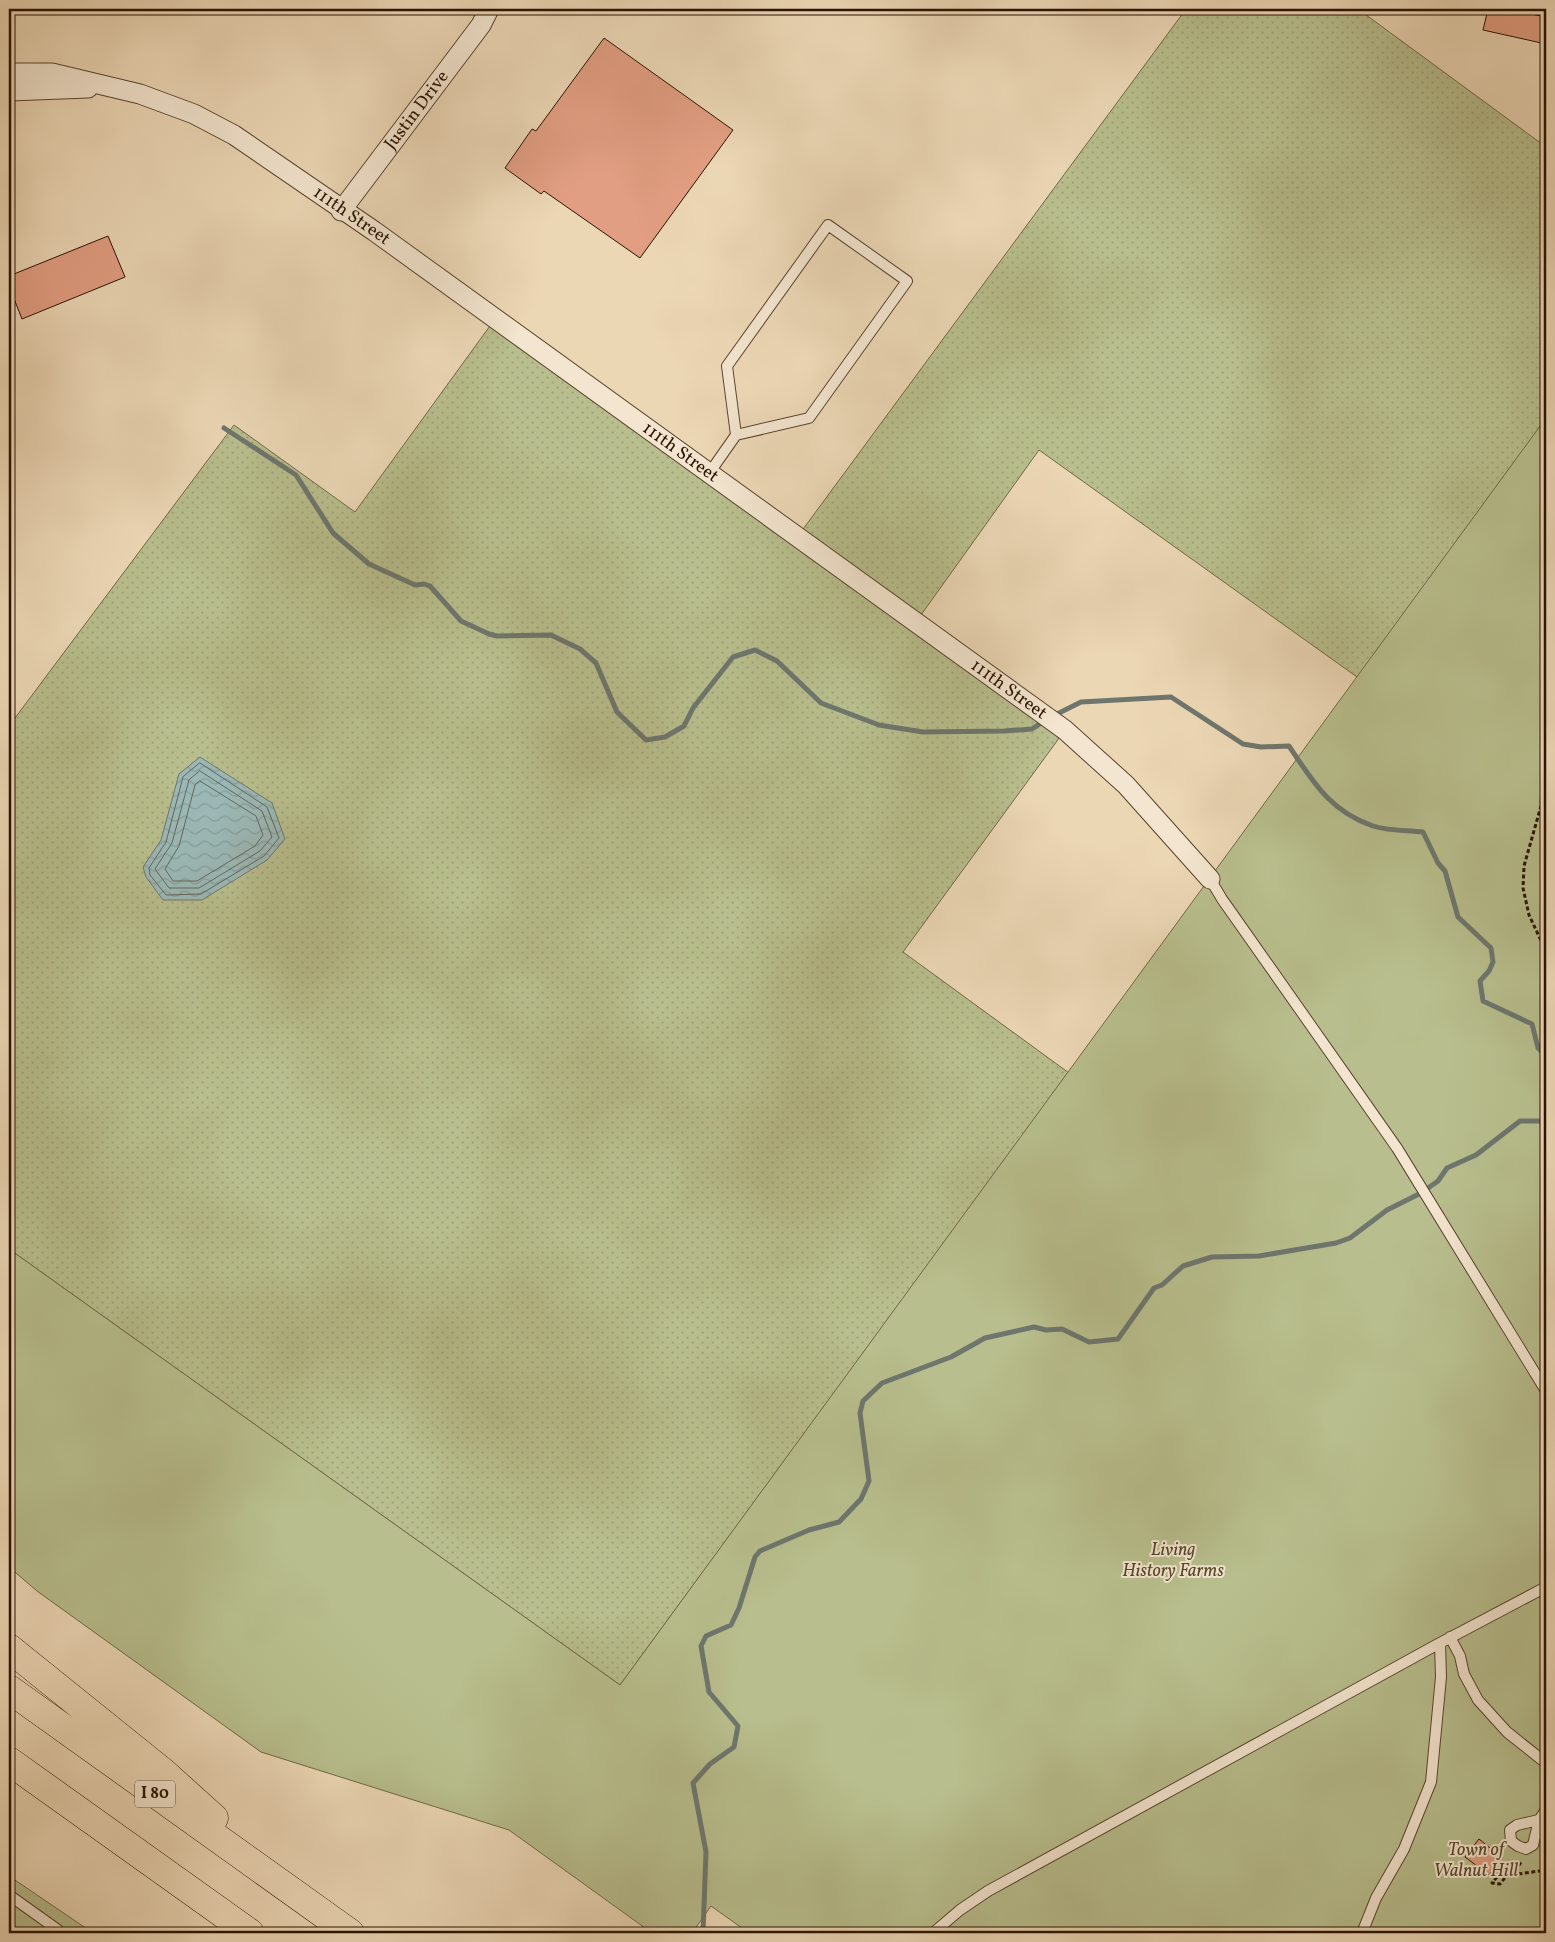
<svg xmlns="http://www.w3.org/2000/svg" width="1555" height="1942" font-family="Vollkorn,serif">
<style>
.grass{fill:url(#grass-dots);stroke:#716847}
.park{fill:#b8be8d;stroke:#716847}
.water{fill:url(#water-waves);stroke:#6e766e}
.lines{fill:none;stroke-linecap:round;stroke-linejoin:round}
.shore{stroke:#62665c;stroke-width:1}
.stream{stroke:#6e766e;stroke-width:5}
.building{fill:#e29e82;stroke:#2a1301}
.lane-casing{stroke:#5a442e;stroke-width:12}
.street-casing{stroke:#5a442e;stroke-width:21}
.highway-casing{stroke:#2a1301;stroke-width:29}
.path{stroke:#2a1301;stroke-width:3;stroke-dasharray:4 2.5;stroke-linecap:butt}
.lane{stroke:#f3e5cf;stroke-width:10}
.street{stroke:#f3e5cf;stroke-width:19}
.highway{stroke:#ecd7b5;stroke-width:28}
.labels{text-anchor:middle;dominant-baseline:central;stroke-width:4;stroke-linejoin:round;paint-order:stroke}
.shield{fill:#f3e5cf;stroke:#66523f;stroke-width:1}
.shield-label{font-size:16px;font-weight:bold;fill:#2a1301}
.street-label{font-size:18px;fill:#2a1301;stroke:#f3e5cf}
.park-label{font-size:18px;font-style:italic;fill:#55462b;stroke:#f3e5cf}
</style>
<defs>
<pattern id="grass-dots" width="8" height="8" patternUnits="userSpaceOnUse" patternTransform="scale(1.25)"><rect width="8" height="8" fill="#b8be8d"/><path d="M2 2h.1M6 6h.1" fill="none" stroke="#9ea278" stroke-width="1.8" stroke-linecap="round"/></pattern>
<pattern id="water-waves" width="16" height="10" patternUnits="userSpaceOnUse" patternTransform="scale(1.25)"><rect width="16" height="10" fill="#9bb8b6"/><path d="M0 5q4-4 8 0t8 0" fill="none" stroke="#869d9b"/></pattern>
</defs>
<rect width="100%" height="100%" fill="#ecd7b5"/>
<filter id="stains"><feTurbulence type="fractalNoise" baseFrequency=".004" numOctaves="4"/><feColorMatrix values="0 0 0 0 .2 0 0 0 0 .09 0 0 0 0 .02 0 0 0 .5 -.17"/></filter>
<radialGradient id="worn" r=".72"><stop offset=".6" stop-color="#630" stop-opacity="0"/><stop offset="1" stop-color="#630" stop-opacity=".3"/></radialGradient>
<path class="grass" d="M1186 9H1358L1546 147V1003L1357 677 1039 450 916 622 1065 730 903 952 1069 1073 620 1685 9 1249V726L234 425 355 512 495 319 798 536Z"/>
<path class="park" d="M1546 418V1933H749L711 1906 692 1933H652L509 1830 261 1752 37 1591 9 1567V1249L620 1685Z
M9 1876 93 1933H9Z"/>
<path class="water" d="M200 757 272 803 285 839 267 860 202 900H163L146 877 143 867 161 840 179 774Z"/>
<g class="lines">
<path class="shore" d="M200 763 267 807 279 838 264 856 201 894 166 895 150 875 149 868 166 842 183 777Z
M200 771 262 811 272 837 260 851 199 888H169L155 869 172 843 189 780Z
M200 781 256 816 263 835 255 846 197 881H173L165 869 179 846 195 785Z"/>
<path class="stream" d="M224 428 296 475 333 533 369 564 415 585 424 584 430 586 461 621 489 634 497 636 551 635 580 649 596 663 617 712 646 740 665 737 684 726 693 708 733 657 755 650 777 661 821 703 879 725 923 732 1004 731 1032 729 1041 723
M1057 714 1081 702 1171 697 1243 744 1261 747 1289 746C1313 782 1330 811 1373 826 1388 831 1408 830 1423 832L1438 863 1445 871 1458 917 1491 948 1493 962 1489 971 1480 981 1483 1001 1532 1024 1538 1048 1546 1056
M703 1933 706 1852 693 1783 710 1764 734 1747 738 1726 709 1692 701 1646 706 1636 731 1625 739 1608 755 1557 760 1551 809 1530 839 1522 861 1499 869 1481 860 1413 863 1401 882 1383 951 1357 985 1338 1034 1327 1046 1330 1062 1329 1089 1342 1118 1339 1154 1288 1162 1285 1183 1266 1212 1257 1259 1256 1336 1243 1350 1238 1387 1210 1421 1193 1438 1181 1447 1168 1476 1155 1520 1121H1546"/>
</g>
<path class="building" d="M1488 9H1507L1546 17V44L1483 30Z
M604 38 733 130 640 258 544 191 541 194 505 168 532 129 536 131Z
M108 236 125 277 22 319 9 286V276Z
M1479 1839 1502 1858 1489 1875 1465 1857Z"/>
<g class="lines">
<defs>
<path id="lane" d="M710 472 736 435 727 366 828 225 907 281 809 418 736 435
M1210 879 1222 899 1397 1148 1546 1391
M1450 1637 1460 1656 1464 1674 1478 1700 1507 1732 1546 1763
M1539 1820 1517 1825 1510 1830 1511 1841 1518 1846 1526 1849 1533 1845 1539 1820 1546 1810
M9 1895 58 1930
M933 1933 960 1910 988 1891 1440 1643
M1362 1933 1376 1898 1404 1849 1431 1782 1441 1677 1440 1643 1546 1587"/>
<g id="street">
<path id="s1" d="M9 73H52L140 94 194 114 234 135 374 231 1065 730 1126 785 1210 879"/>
<path d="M9 91 88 88"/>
<path id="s2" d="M341 211 481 25 489 9"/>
</g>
<path id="highway" d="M9 1648 163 1772 214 1818
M9 1689 350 1933
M9 1761 250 1933"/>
</defs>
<use href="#lane" class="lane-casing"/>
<use href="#street" class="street-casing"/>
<use href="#highway" class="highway-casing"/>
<path class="path" d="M1546 708 1541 806 1524 866 1523 888 1529 915 1546 951
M1499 1870 1506 1875H1512L1522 1861
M1501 1872 1492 1883 1500 1884 1507 1875
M1512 1875 1546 1870"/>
<use href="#lane" class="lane"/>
<use href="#street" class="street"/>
<use href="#highway" class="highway"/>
</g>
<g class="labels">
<rect class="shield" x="135" y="1780.5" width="40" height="27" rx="4"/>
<g class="shield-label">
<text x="155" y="1794">I 80</text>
</g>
<g class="street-label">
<text stroke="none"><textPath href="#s2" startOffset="126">Justin Drive</textPath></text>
<text stroke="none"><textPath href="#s1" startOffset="379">111th Street</textPath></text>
<text stroke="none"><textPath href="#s1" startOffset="784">111th Street</textPath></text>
<text stroke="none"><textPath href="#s1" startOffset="1189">111th Street</textPath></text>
</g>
<g class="park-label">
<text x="1173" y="1550">Living<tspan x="1173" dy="21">History Farms</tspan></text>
<text x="1476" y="1850">Town of<tspan x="1476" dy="21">Walnut Hill</tspan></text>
</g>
</g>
<rect width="1555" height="1942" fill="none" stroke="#ecd7b5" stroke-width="30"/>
<rect x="10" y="10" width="1535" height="1922" fill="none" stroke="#2a1301" stroke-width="2.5"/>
<rect x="15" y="15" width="1525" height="1912" fill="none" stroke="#2a1301"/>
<rect width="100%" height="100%" filter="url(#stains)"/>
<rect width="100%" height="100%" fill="url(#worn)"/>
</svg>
